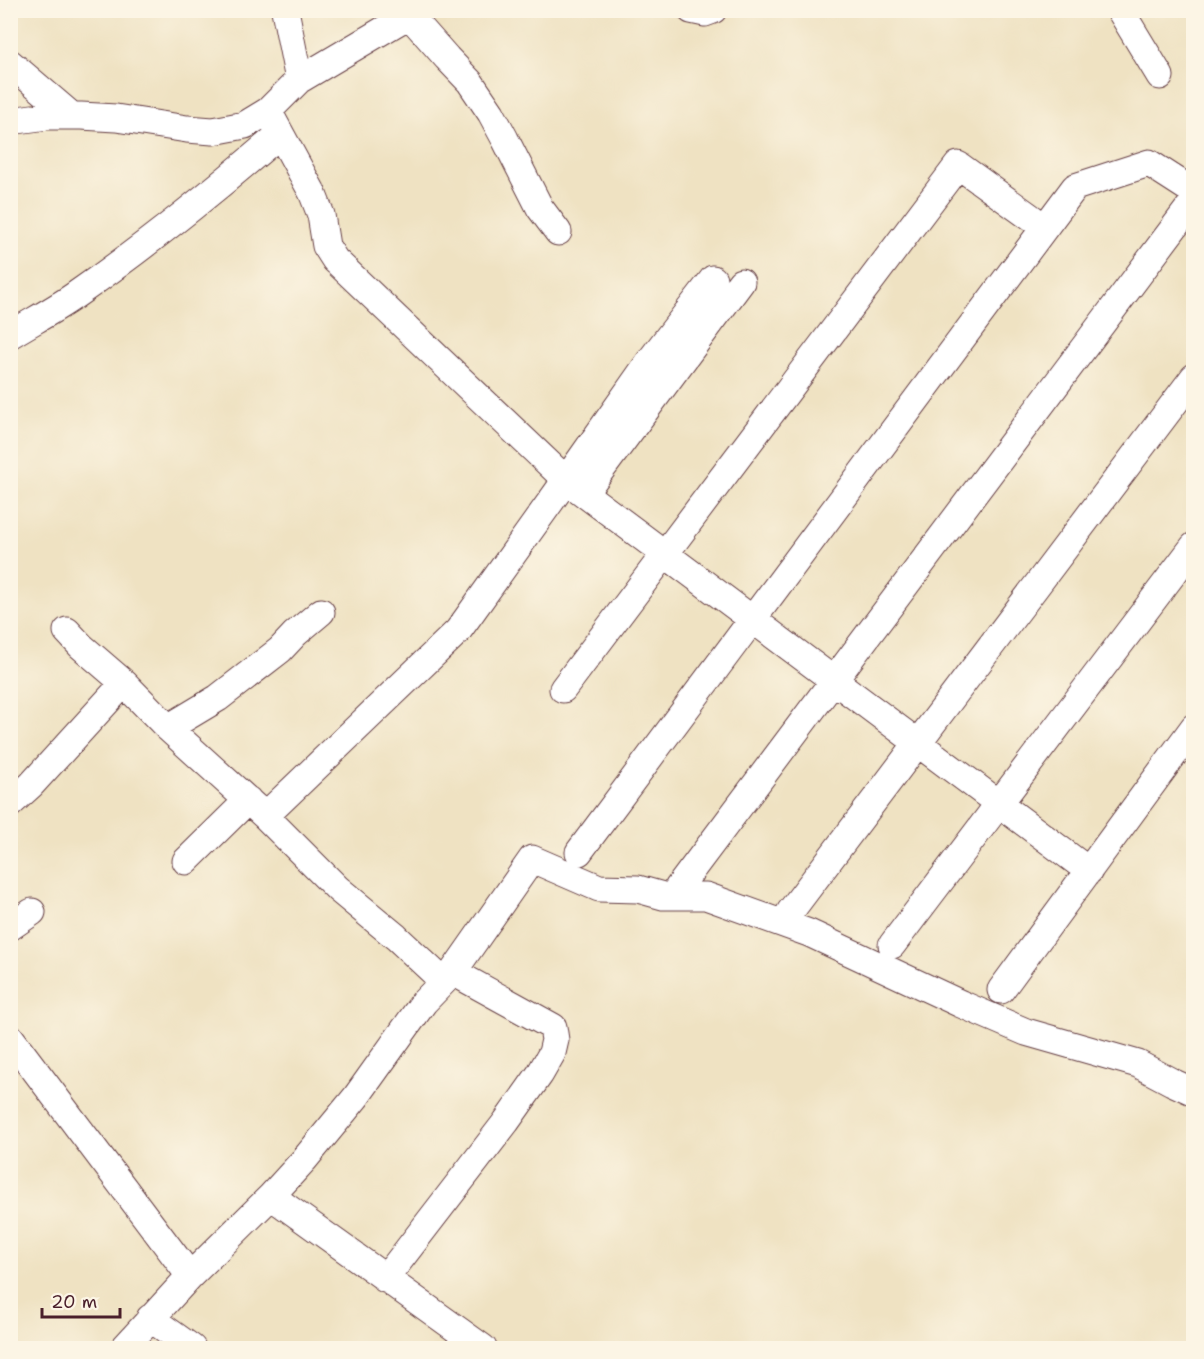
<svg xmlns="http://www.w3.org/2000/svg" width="1204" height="1359" font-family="'Shantell Sans',sans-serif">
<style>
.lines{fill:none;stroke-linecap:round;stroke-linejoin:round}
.minor-casing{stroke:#633c42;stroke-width:29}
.minor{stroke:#fff;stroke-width:27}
</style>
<rect width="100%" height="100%" fill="#fcf5e5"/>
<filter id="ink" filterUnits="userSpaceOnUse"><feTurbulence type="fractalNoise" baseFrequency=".0167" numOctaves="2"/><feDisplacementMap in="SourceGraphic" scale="12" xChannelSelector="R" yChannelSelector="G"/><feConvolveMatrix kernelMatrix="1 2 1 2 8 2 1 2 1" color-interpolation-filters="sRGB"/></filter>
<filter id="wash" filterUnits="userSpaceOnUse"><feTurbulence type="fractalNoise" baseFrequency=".008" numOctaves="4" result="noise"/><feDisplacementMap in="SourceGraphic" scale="24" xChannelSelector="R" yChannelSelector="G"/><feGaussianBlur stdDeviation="1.35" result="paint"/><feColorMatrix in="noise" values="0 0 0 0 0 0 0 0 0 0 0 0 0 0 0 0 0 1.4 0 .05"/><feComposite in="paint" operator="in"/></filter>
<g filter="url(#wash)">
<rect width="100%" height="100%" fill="#efe2c2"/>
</g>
<g filter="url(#ink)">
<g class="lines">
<defs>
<path id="minor" d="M285 10 299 80
M691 10 705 13 713 10
M1120 10 1160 76
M409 15 447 58 470 82 491 113 505 139 540 208 558 232
M10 63 72 116
M268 111 312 192 321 215 326 246 335 260 566 480 1089 871
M10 121 47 116H81L116 118 187 129 213 131 245 125 268 111 299 80 409 15 413 10
M10 335C31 322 54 310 74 296 146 246 214 191 280 134
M584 493 741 282
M67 631 81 646 124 683 168 728 265 816 338 889 396 937 443 981
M563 689 958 165 1044 227
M168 728 218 698 280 650 295 634 321 612
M10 804 31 785 124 683
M265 816 458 631 566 480 649 362 713 279
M579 852 1075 187 1149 163 1194 192
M186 861 248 800
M678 888 1194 201
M790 912 1194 377
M10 927 32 912
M892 945 1194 546
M1001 990 1194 727
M10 1037 190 1276
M271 1196 483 1348
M385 1279 506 1122 540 1074 552 1053 555 1040 553 1027 453 972
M150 1318 192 1348
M124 1348 190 1276 271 1196 304 1160 356 1097 424 1002 453 972 532 859 599 888 638 889 663 896H706L809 933 961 1004 1026 1032 1138 1064 1172 1082 1194 1092"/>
</defs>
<use href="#minor" class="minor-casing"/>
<use href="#minor" class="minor"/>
</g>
</g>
<rect width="1204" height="1359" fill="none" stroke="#fcf5e5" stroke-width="36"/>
<path d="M42 1308v9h78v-9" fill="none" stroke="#4a1f2b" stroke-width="3"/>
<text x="51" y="1308" font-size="18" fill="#4a1f2b" stroke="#fcf5e5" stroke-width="4.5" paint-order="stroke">20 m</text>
</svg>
